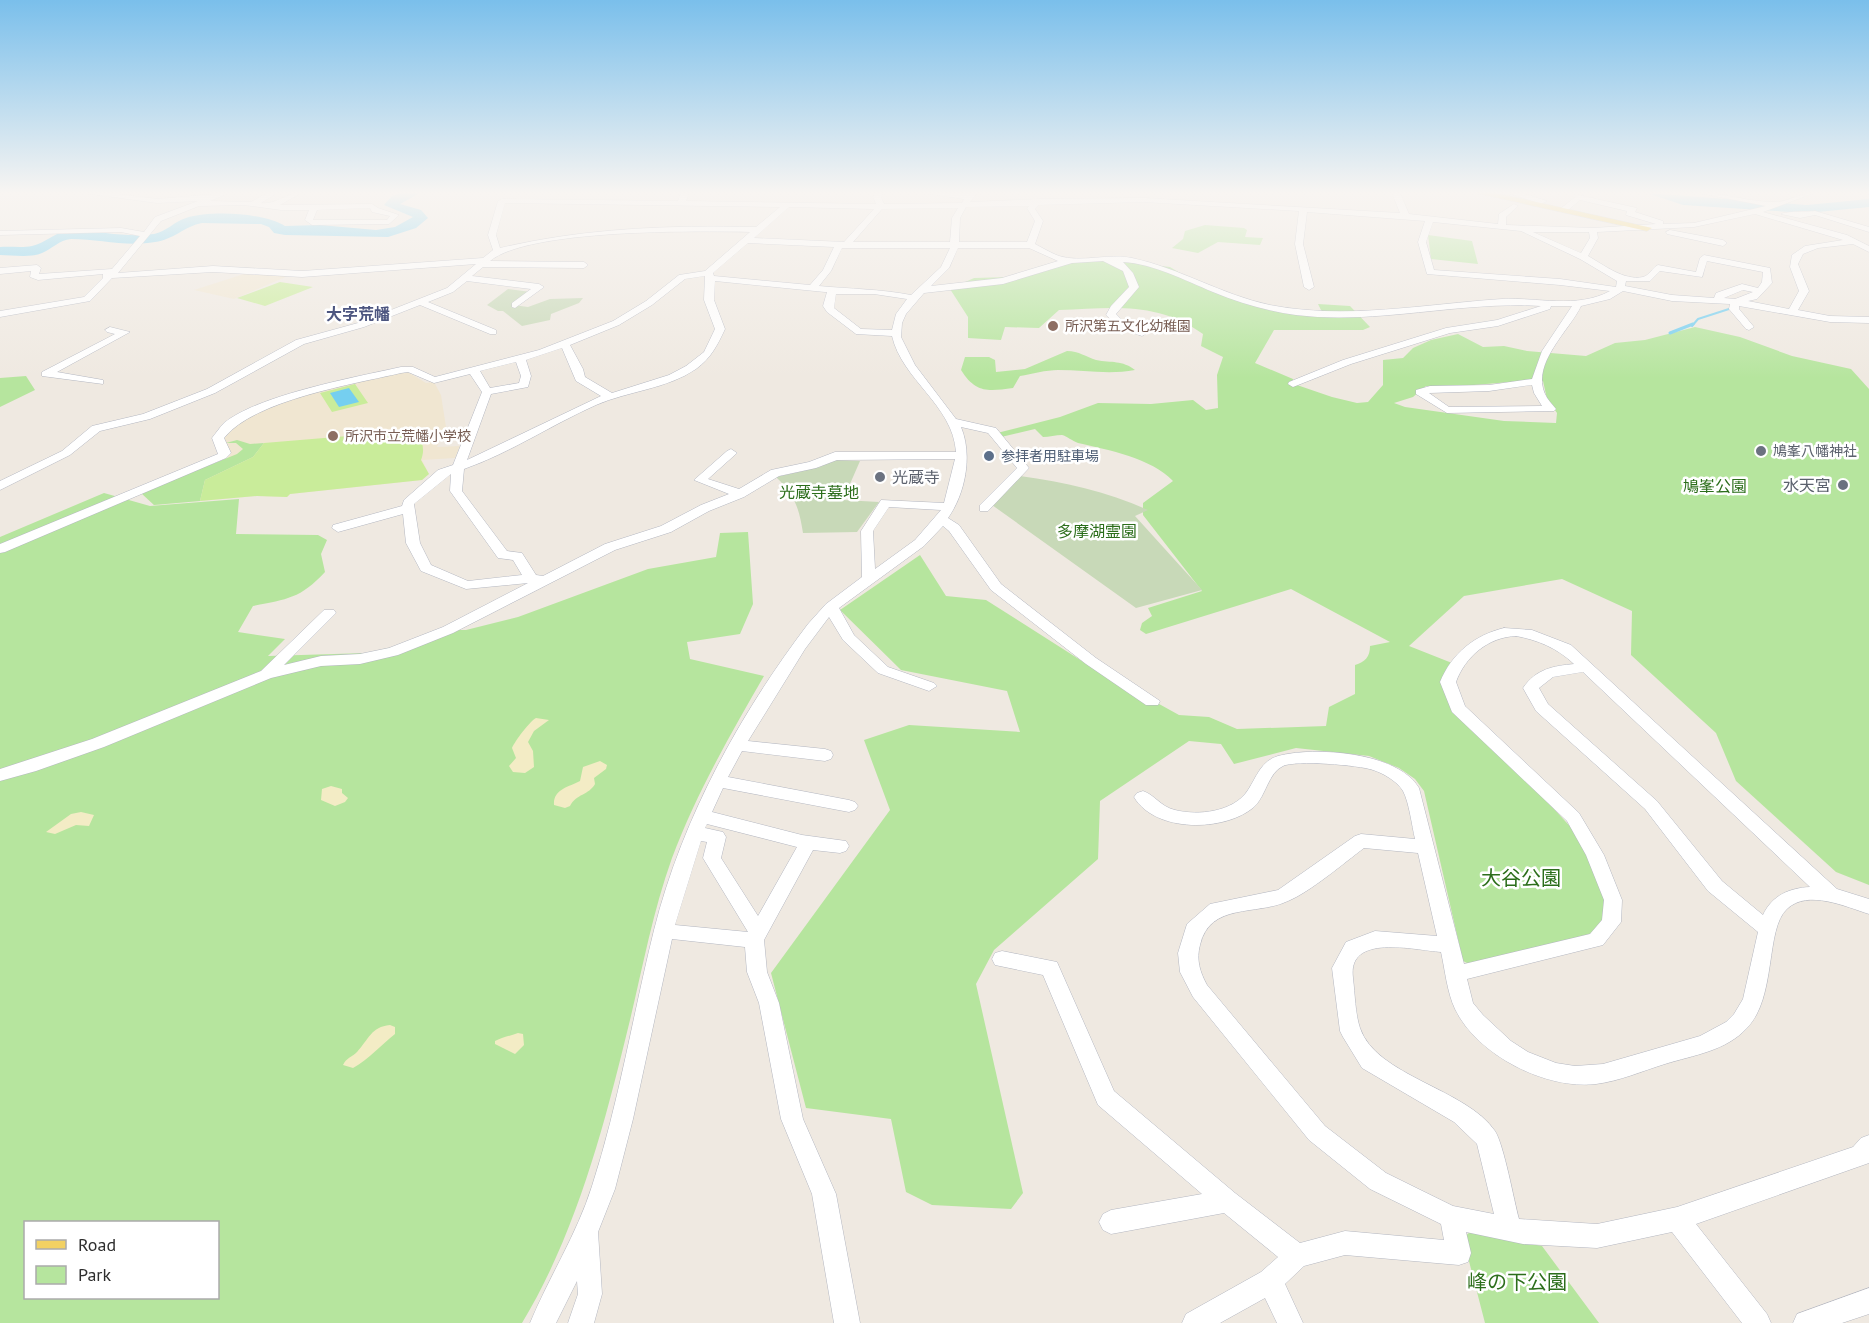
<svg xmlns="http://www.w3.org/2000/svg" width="1869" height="1323" font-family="'PT Sans','Noto Sans JP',sans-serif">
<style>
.education{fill:#f0e6d1}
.green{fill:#b6e59e;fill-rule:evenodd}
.sand{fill:#f3ecc5}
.cemetery{fill:#c8d9b8}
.pitch{fill:#c9ec9a}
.water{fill:#75cff0}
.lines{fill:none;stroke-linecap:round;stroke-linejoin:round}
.stream-far1{stroke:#75cff0;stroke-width:2}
.stream{stroke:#75cff0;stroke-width:3}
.river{fill:#75cff0;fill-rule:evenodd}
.minor-casing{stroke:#b4b7c1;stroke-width:1}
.major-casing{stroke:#c9c9c9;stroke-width:1}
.minor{fill:#fff;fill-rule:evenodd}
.major{fill:#f2d163;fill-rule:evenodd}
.education-dot{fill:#8d6e63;stroke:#fff;stroke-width:2}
.worship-dot{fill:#6b7280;stroke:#fff;stroke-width:2}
.service-dot{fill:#5c6f8a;stroke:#fff;stroke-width:2}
.labels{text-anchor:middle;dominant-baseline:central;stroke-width:5;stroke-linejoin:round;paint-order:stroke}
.far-education-label{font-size:14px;fill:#785e54;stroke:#fff;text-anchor:start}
.far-worship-label{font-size:14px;fill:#5b616d;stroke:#fff;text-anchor:start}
.far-service-label{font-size:14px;fill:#4e5e75;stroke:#fff;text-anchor:start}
.far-quarter-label{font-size:16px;font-weight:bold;fill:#4d5680;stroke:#fff}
.worship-label{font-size:16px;fill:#5b616d;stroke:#fff;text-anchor:start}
.park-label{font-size:16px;fill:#2c6e1b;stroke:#fff}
.near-park-label{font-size:20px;fill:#2c6e1b;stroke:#fff}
</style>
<rect width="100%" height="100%" fill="#efe9e1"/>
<path class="education" d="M244 274 288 276 234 299 194 290Z
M406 371 426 383 434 382 441 395 446 427 437 447 460 446 455 458 422 460 429 474 422 480 290 494 287 497 257 496 154 505 141 493 229 455 223 432 235 422 310 392Z"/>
<path class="green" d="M1205 225 1244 228 1247 230 1245 237 1263 238 1260 245 1218 242 1198 253 1172 248 1183 239 1185 231Z
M1428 235 1472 241 1478 264 1431 259Z
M1109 260 1170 267 1208 290 1248 304 1324 316 1318 304 1350 306 1370 327 1363 330H1274L1255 363 1293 379 1294 384 1332 397 1357 403 1368 402 1383 385V360L1403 358 1413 348 1431 340 1458 334 1483 347 1504 346 1527 351 1586 356 1615 343 1645 340 1695 327 1740 337 1792 356 1851 369 1869 389V885L1836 872 1736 781 1716 733 1631 655 1632 611 1562 579 1464 596 1409 646 1452 663 1445 691 1578 835 1605 894 1606 914 1600 926 1588 935 1471 965 1463 961 1424 791 1415 779 1399 768 1369 756 1296 748 1234 764 1221 744 1189 741 1100 801 1098 859 994 950 976 984 1023 1193 1011 1209 932 1205 906 1192 891 1119 806 1108 771 973 890 810 864 740 909 725 1020 732 1007 691 901 670 840 610 920 555 946 596 986 600 1085 663 1179 715 1209 717 1237 729 1326 726 1329 707 1355 694V665C1365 662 1370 657 1370 646L1390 642 1291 589 1146 634 1140 630 1142 623 1152 616 1148 608 1202 591 1143 515V503L1173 481C1151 458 1109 450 1078 443 1072 441 1067 436 1062 435 1056 435 1049 437 1043 437L1035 429 1001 437 997 433 1060 417 1098 403 1151 404 1193 400 1206 410 1218 408 1217 375 1223 357 1201 346 1203 334C1157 301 1113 308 1059 310L1039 328 1005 327 1001 340 968 338V317L950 289 974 278 1010 277 1044 265ZM1535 380 1543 381 1547 399 1557 413 1556 423 1504 421 1405 407 1394 403 1413 397 1426 386 1449 387Z
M1067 351C1079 351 1086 357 1096 360 1112 363 1122 360 1135 370 1109 375 1084 370 1058 370 1046 370 1032 374 1020 376L1013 388C989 391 976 394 961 370L965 357H989L995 360 996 372 1025 369Z
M26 376 35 390 0 407V378Z
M237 440 250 444 264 443 253 457 205 480 200 501 154 505 141 493 237 454 243 449 236 443H226Z
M104 493 150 506 239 499 236 534 318 535 327 540 321 554 325 572C300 599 287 599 253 606L238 632 285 639 268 656 367 653 423 640 448 630H466L518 617 648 569 716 557 720 533 748 532 753 604 740 634 687 642 690 659 764 676C730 735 696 794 672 858 653 911 643 966 630 1020 605 1123 577 1232 522 1323H0V537ZM26 1222H218V1298H26Z
M1470 1232 1542 1246 1599 1323H1485L1463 1238Z"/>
<path class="sand" d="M536 718 549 720 534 731 528 742 533 751 534 767 525 773 513 772 509 766 516 758 512 748C515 741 530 721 536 718Z
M600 761 607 765 606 769 594 778 595 784C589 795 576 794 570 806L565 808 554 805C553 789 569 787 580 781L583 767Z
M331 786 342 789V793L348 798 345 802 335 806 321 800 322 789Z
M81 812 94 815 89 826 76 825 55 834 46 832 71 814Z
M390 1025 395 1027V1034C381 1045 369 1059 353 1068L343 1065C346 1058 352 1057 357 1052 369 1039 371 1027 390 1025Z
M518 1033 523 1034 524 1045 515 1054 495 1044V1041C503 1037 510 1036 518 1033Z"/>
<path class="cemetery" d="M508 289 531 292 513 305 528 307 550 299 583 298 579 303 551 314 550 320 522 326 503 311H498L487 305Z
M833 460 860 461 843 500 879 502 857 532 803 533C799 508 795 495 776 477L820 467Z
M1020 476C1065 482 1105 491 1148 510L1135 516 1202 590 1136 608 992 505Z"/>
<path class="pitch" d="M280 282 313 287 265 306 237 298Z
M355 384 368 403 332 412 320 393Z
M408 431 417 433C423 442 425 450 421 460L429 474 422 480 290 494 287 497 257 496 200 501 205 480 253 457 264 443Z"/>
<path class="water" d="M349 388 359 402 339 407 330 393Z"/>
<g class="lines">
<path class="stream-far1" d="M1692 326 1698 319 1732 308"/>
<path class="stream" d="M1670 333 1693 324"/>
<path class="river" d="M401 193H420L400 204 421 210 428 218 416 228 388 237 285 235 274 233 269 227 261 224 202 223C185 226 173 240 155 242 126 247 99 239 71 239 59 240 52 249 42 253 31 258 12 255 0 255V247C10 246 22 248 32 246 46 243 55 231 71 231 98 230 125 238 154 234 166 232 175 221 186 218 212 210 264 213 285 226L320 225 376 230 395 227 413 217 384 205 392 196Z
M1647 193 1807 205 1869 199V207L1807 213 1683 205Z"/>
<defs>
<path id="minor" d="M84 193H109L157 199 229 193 210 201 251 202 267 193H277L261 203C276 205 285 193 301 193L280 205 372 204 378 208 399 215 389 224 312 225 305 220 309 210H281L244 205 199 206 161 221 118 273 213 266 302 271 483 258 493 250 488 235 498 201 502 199 678 201 681 193H689L686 201 876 204 873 197 875 193H883L881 197 884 204 962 203 964 199 924 193H977L970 202 1040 199 1144 198 1400 213 1392 193H1400L1409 214 1498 224 1499 214 1514 204 1518 206 1506 217V225L1593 228 1656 224 1626 215 1627 211 1580 200 1567 211 1560 209 1578 195 1637 208 1635 212 1663 221V224L1694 223 1766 206 1699 193C1725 193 1749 202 1773 202 1786 203 1800 193 1814 193L1763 212 1847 235 1869 246V252L1853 244 1818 248 1803 254 1798 264 1809 291 1798 310 1830 316 1869 317V323L1830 322 1739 306V309L1754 327 1749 330 1746 329 1729 309 1730 304 1672 301 1623 291 1610 299 1581 306C1570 330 1531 363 1545 394 1547 399 1552 404 1556 409L1554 411 1447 413 1416 394V390L1430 386 1489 385 1532 379 1542 351 1572 306H1551L1550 309 1498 326 1450 333 1351 364 1293 387 1288 384 1289 382 1343 360 1446 328 1497 320 1541 306C1459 301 1378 325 1296 315 1267 311 1240 303 1213 292 1184 280 1154 264 1123 262L1133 273 1139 287 1116 314 1126 324 1145 331 1147 333 1142 336 1120 328 1106 315 1111 306 1129 287 1123 271 1103 261 1072 263 1003 284 924 293 906 314 902 323 901 337 915 365 956 419 996 428 1029 468 988 511H980V505L1017 468 988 433 961 427C973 456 965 494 948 518L959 525 1001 584 1096 658 1160 701 1158 705H1146L1086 664 991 590 949 531 943 526 924 546 839 608 854 635 888 667 934 683 937 686 929 691 878 673 843 640 829 617 805 649 748 741 825 749 831 751 833 755 831 759 825 761 742 751 728 777 849 800 855 802 858 806 855 810 849 812 723 788 712 812 802 835 846 841 849 846 846 851 840 853 813 850 764 940 767 972 779 1003 803 1119 836 1194 860 1323H834L812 1194 781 1119 759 1003 747 972 745 947 672 939 633 1119 615 1189 598 1232 602 1294 594 1323H568L578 1294 577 1281 556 1323H530C549 1277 577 1234 592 1186 619 1103 633 1014 654 930 682 819 739 715 808 624L826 604 862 577 861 531 881 500 944 503 955 459 837 460 816 468 779 476 744 497 709 511 671 532 615 550 453 633 398 655 360 664 321 666 271 678 104 747 36 771 0 781V769L92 739 261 671 324 610H334L336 613 284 665 321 656 360 654 389 648 443 627 528 583 466 589 421 571 406 543 403 514 338 532 332 528 333 525 402 506 404 500 438 470 453 465 482 392 470 374 434 383 408 372 401 373C354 384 254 400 224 438L231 453 226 458 5 552 0 553V544L218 454 212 438C216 433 220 427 224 423 258 395 356 377 401 367H413L435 377 539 350 613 321 646 301 679 275 705 271 750 232C696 231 529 229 490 261L584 262 588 265 584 268 483 267 472 276 539 284 544 287 515 308 512 307V303L531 289 467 281 453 292 428 302 496 330V334H490L420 305 364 327 304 344 215 393 150 419 100 431 70 455 0 490V481L62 451 92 426 143 414 207 389 296 340 358 323 447 288 476 264 302 277 213 272 112 278 90 301 0 317V311L84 297 103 278V274L38 280 30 277 31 271 0 274V268L37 265 41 268 39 274 112 269 140 236 121 232 0 235V231L121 228 144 232 155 217 198 201 157 203ZM1144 202 1299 211 1295 244 1304 287 1309 290 1314 287 1303 244 1307 212 1425 221 1418 242 1427 274 1560 285 1610 291C1577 309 1537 297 1502 299 1424 304 1347 320 1270 305 1222 295 1180 268 1132 258 1108 253 1082 263 1059 256 1051 253 1043 248 1035 244L1043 221 1035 209 1039 205ZM505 203 780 207 756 227C669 225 585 228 500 248L496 235ZM1029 206 1027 208 1035 221 1027 242H959L960 218 966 207ZM789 207 874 209 844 242 754 238ZM370 208 372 212 390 216 387 220H313L317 210ZM958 208 952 218 950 242H853L882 209ZM1755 214 1843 240 1805 246 1792 255 1790 267 1799 291 1789 309 1748 301 1757 299 1772 283 1770 268 1704 255 1700 258 1696 272 1658 265C1652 268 1650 275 1643 277 1624 281 1604 265 1588 256L1598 238 1597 232 1694 227ZM1433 222 1521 231 1580 259 1617 281 1616 287 1560 279 1434 270 1426 242ZM1533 232H1589L1590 238 1581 253ZM748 243 834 247 823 270 810 285 714 276 713 273ZM842 248H950L941 267 911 295C880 289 850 289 819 286L831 271ZM958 248H1029L1058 261 1002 278 931 286 949 268ZM1707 261 1763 272 1762 282 1758 288 1742 284 1716 293 1714 298 1672 295 1625 286 1626 281H1650L1660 271 1702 277ZM705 276 704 300 715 329 704 352 686 366 669 375 612 393 585 377 583 369 570 345 619 325 652 305 685 279ZM715 281 825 292H827L823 306 827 312 856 334 892 336C902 380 953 405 956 452H835L809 462 771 470 739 489 708 479 737 453 731 449 727 451 694 480 729 494 701 505 661 526 605 544 543 576 536 575 522 553 507 551 462 491 464 469C510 453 551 425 596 405 628 391 667 389 696 369 711 358 717 346 725 329L714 300ZM1743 290 1753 292 1735 299 1724 298ZM836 294H874L907 299 896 314 892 330 861 329 834 308ZM562 348 576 381 601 396 467 460 491 394 528 387 531 376 526 360ZM516 362 521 376 519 383 490 388 480 371ZM1532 385 1534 393 1542 406 1449 407 1429 393 1489 391ZM451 474 450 491 498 558 513 560 522 575 468 581 431 565 420 543 414 504ZM889 507 941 510 915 540 875 569 873 531ZM707 824 797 847 758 916 721 858 726 837 723 832 705 828ZM701 841 707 842 703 858 748 932 675 925Z
M1508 193H1522L1547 201 1539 205 1536 202Z
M1815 211 1869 227V232L1815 215 1800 218 1781 214C1786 211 1806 212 1815 211Z
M1670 230 1723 240 1727 243 1723 246 1667 234 1666 232Z
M110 327 130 332 57 372 103 380V384L42 376V372L115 334 107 332 105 330Z
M1504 628 1532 630 1571 645 1837 889 1869 899V914C1846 907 1808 889 1787 909 1765 929 1777 997 1747 1028 1726 1051 1694 1055 1665 1064 1642 1071 1620 1081 1596 1084 1546 1090 1477 1055 1455 1009 1447 992 1445 970 1441 952 1414 950 1347 933 1353 978 1355 994 1355 1013 1360 1028 1376 1076 1467 1089 1495 1131 1504 1145 1514 1201 1519 1219L1597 1224 1677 1207 1853 1147 1861 1138 1869 1135V1163L1696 1224 1767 1314 1771 1323H1742L1672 1232 1597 1248 1523 1244 1466 1232 1471 1253 1468 1262 1459 1265 1345 1255 1304 1266 1285 1284 1303 1323H1277L1265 1298 1220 1323H1182L1186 1314 1261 1272 1278 1257 1224 1213 1111 1234 1103 1230 1099 1222 1103 1214 1111 1210 1202 1194 1098 1105 1043 975 995 965 992 959 995 953 1002 951 1057 962 1114 1091 1235 1193 1300 1243 1345 1231 1444 1240 1441 1224 1370 1189 1309 1140 1193 997 1180 972 1178 953 1187 924 1210 904 1278 890 1355 836 1361 834 1415 839C1412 826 1409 802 1403 791 1398 782 1383 773 1373 770 1359 765 1295 760 1283 766 1268 773 1266 796 1254 807 1225 832 1155 833 1134 797L1137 793 1143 791C1155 795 1161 807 1175 810 1198 816 1234 812 1248 790 1257 776 1261 761 1278 756 1315 746 1398 752 1419 788L1464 964 1590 934 1602 920 1604 900 1586 855 1567 821 1452 712 1440 682C1452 653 1475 635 1504 628ZM1516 636C1538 640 1557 648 1574 664 1553 666 1536 669 1523 688L1536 711 1645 809 1708 891 1758 932 1743 999 1734 1014 1726 1022 1700 1036 1603 1064 1575 1066 1556 1063 1528 1052 1511 1041 1483 1015 1473 1003 1467 979 1603 945 1621 922 1622 900 1604 855 1579 813 1465 706 1456 682C1465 657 1488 637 1516 636ZM1583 672 1810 887C1790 888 1772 895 1763 915L1722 881 1657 801 1548 704 1539 688 1553 677ZM1364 848 1418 853 1437 936 1375 931 1346 942 1332 968 1340 1031 1343 1037 1362 1068 1454 1122 1477 1144 1494 1214 1453 1206 1386 1173 1325 1126 1207 985C1200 972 1196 960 1200 945 1210 902 1257 916 1288 901 1310 892 1344 863 1364 848Z
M1869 1288V1314L1842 1323H1793L1797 1314Z"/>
<path id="major" d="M1476 193H1496L1652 228 1647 231Z"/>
</defs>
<use href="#minor" class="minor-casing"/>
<use href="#major" class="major-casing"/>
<use href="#minor" class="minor"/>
<use href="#major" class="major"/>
</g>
<linearGradient id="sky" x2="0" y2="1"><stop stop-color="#7abfeb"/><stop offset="0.51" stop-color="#f8f5f2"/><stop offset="1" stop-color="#f8f5f2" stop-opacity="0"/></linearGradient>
<rect width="1869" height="378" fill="url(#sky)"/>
<g class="education-dot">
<circle cx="1053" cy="326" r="6"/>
<circle cx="333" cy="436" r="6"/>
</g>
<g class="worship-dot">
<circle cx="1761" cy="451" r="6"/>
<circle cx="880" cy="477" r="6"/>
<circle cx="1843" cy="485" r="6"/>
</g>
<circle class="service-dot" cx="989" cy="456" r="6"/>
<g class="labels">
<g class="far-education-label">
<text x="1065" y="326">所沢第五文化幼稚園</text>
<text x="345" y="436">所沢市立荒幡小学校</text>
</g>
<g class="far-worship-label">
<text x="1773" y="451">鳩峯八幡神社</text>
</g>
<g class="far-service-label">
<text x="1001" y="456">参拝者用駐車場</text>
</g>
<g class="far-quarter-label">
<text x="358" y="314">大字荒幡</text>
</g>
<g class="worship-label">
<text x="892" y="477">光蔵寺</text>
<text x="1831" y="485" text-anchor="end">水天宮</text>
</g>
<g class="park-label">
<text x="1715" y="486">鳩峯公園</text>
<text x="819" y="492">光蔵寺墓地</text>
<text x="1097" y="531">多摩湖霊園</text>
</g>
<g class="near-park-label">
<text x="1521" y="878">大谷公園</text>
<text x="1517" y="1282">峰の下公園</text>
</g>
</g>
<rect x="24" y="1221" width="195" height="78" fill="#ffffff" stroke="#ababab" stroke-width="1.5"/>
<rect x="36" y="1240" width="30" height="9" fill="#f2d163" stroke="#ababab" stroke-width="1.5"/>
<text x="78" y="1251" font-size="18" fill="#2e2e2e">Road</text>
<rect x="36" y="1266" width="30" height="18" fill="#b6e59e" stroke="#ababab" stroke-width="1.5"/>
<text x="78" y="1281" font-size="18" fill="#2e2e2e">Park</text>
</svg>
